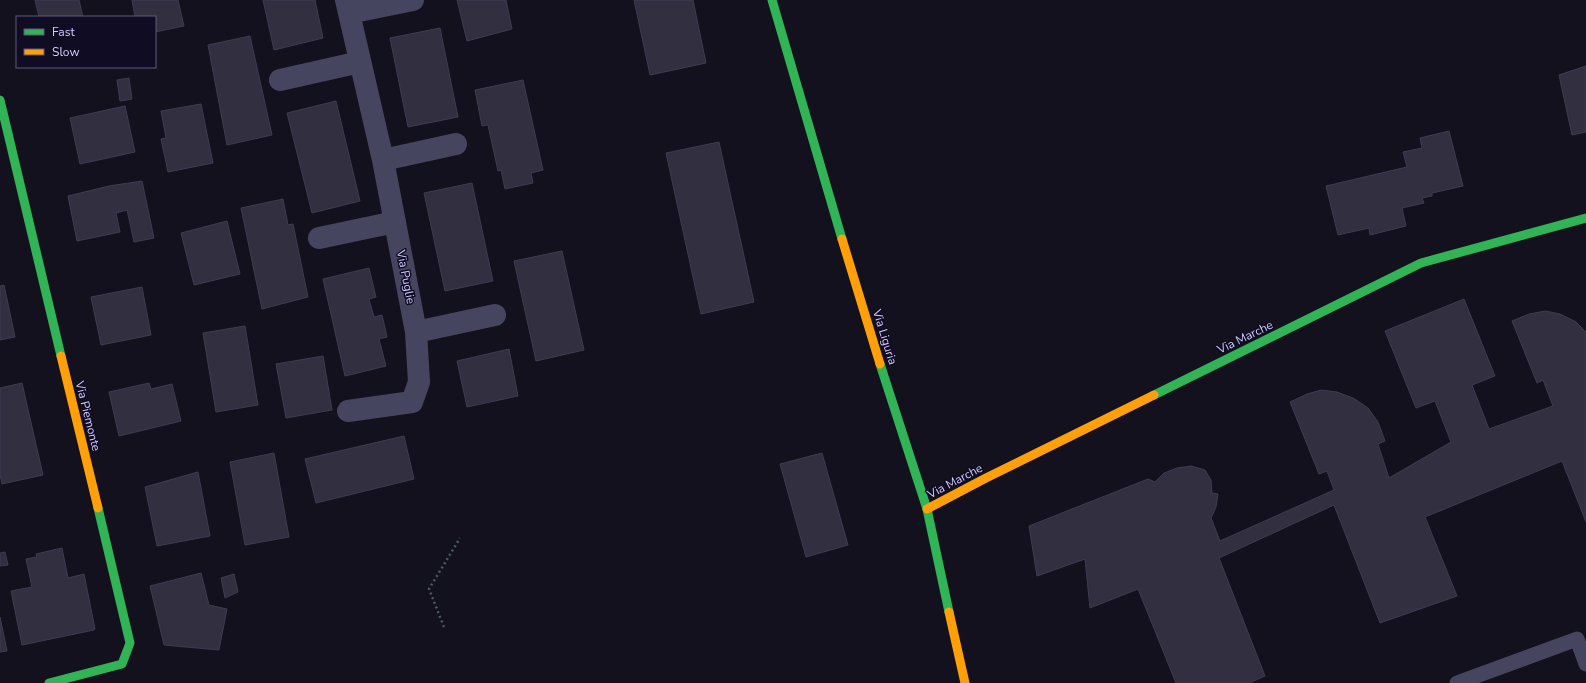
<svg xmlns="http://www.w3.org/2000/svg" width="1586" height="683" font-family="'Nunito Sans',sans-serif">
<style>
.building{fill:#322f40;stroke:#3f3b52}
.lines{fill:none;stroke-linecap:round;stroke-linejoin:round}
.path{stroke:#485969;stroke-width:2.5;stroke-dasharray:2 3;stroke-linecap:butt}
.lane{stroke:#46455f;stroke-width:15}
.street{stroke:#46455f;stroke-width:22}
.fast{stroke:#30b455;stroke-width:9}
.slow{stroke:#ff9f0a;stroke-width:9}
.labels{text-anchor:middle;dominant-baseline:central;stroke-width:3;stroke-linejoin:round;paint-order:stroke}
.street-label{font-size:12px;fill:#d3ceff;stroke:#100c23}
</style>
<rect width="100%" height="100%" fill="#14111e"/>
<path class="building" d="M35 0H79L83 17H39Z
M132 0H178L184 26 155 32V17H135Z
M263 0H315L323 38 274 50Z
M457 0H506L512 29 467 41Z
M634 0H693L706 63 650 75Z
M440 28 458 117 408 127 390 38Z
M250 36 272 135 227 145 208 45Z
M1586 66V132L1572 135 1559 75Z
M129 78 132 99 120 101 117 80Z
M523 80 543 170 531 173 533 183 505 189 501 170 498 171 488 125 482 126 475 90Z
M336 101 360 201 312 213 287 113Z
M201 104 213 163 168 172 161 139 166 138 161 111Z
M125 106 135 152 80 164 70 118Z
M1449 131 1463 186 1432 193V196L1422 198 1424 203 1402 208 1406 226 1370 235 1369 228 1338 235 1326 186 1407 167 1403 152 1422 148 1420 138Z
M719 142 754 302 701 314 666 153Z
M142 181 154 238 134 242 127 210 116 213 120 232 77 241 68 196 109 186Z
M472 183 493 281 445 291 424 193Z
M283 199 288 225 293 224 308 297 262 309 241 208Z
M227 221 240 274 194 285 181 233Z
M562 251 584 350 536 361 514 261Z
M369 268 376 297 369 299 374 317 382 315 387 337 379 339 386 366 345 376 323 279Z
M4 285 15 337 0 340V286Z
M142 287 151 335 101 345 91 297Z
M1464 299 1495 376 1472 385 1489 429 1553 406 1543 380 1537 383 1512 321 1529 314 1546 311 1560 314 1576 322 1586 332V522L1562 461 1425 517 1457 596 1380 623 1334 505 1219 558 1265 676 1249 683H1176L1138 589 1090 608 1085 559 1037 576 1029 526 1148 479 1155 482 1164 473 1177 468 1191 466 1205 470 1211 480 1212 493 1218 494 1216 507 1211 518 1220 541 1334 490 1327 471 1319 474 1290 402 1307 394 1321 390 1337 392 1353 398 1368 408 1378 422 1385 441 1378 444 1389 478 1451 442 1435 401 1416 408 1385 331Z
M245 326 258 405 216 412 203 333Z
M509 349 518 396 467 407 457 361Z
M323 356 332 410 286 418 276 364Z
M22 383 43 475 2 484 0 475V388Z
M149 383 151 389 172 384 181 421 119 436 109 392Z
M404 436 414 479 316 503 305 459Z
M274 453 289 537 245 545 230 462Z
M822 453 848 545 806 557 780 464Z
M198 472 210 536 157 546 145 487Z
M62 548 68 578 84 574 95 629 94 630 22 645 11 591 32 587 26 559 37 557 36 554Z
M5 552 8 565 0 566V553Z
M201 573 209 605 227 609 219 650 164 645 150 586Z
M234 574 238 592 225 598 221 578Z
M0 617 7 651 0 652Z"/>
<g class="lines">
<path class="path" d="M444 627 429 589 460 538"/>
<path class="lane" d="M1457 683 1577 639 1586 664"/>
<path class="street" d="M346 0 383 160 416 332 419 382 412 402 348 411
M349 13 413 0
M280 80 360 62
M383 160 456 144
M319 238 395 222
M416 332 495 315"/>
<path class="fast" d="M772 0 842 239
M0 100 61 356
M880 364 927 509 949 612
M1154 395 1421 263 1586 218
M49 683 122 664 130 643 98 508"/>
<path class="slow" d="M842 239 880 364
M61 356 98 508
M927 509 986 478 1154 395
M949 612 965 683"/>
</g>
<g class="labels">
<g class="street-label">
<text transform="translate(406 277) rotate(79)">Via Puglie</text>
<text transform="translate(885 337) rotate(73)">Via Liguria</text>
<text transform="translate(1245 337) rotate(-26)">Via Marche</text>
<text transform="translate(88 416) rotate(76)">Via Piemonte</text>
<text transform="translate(955 481) rotate(-28)">Via Marche</text>
</g>
</g>
<rect x="16" y="16" width="140" height="52" fill="#100c23" stroke="#5e5a7b"/>
<rect x="24" y="29" width="20" height="6" fill="#30b455" stroke="#5e5a7b"/>
<text x="52" y="36" font-size="12" fill="#d3ceff">Fast</text>
<rect x="24" y="49" width="20" height="6" fill="#ff9f0a" stroke="#5e5a7b"/>
<text x="52" y="56" font-size="12" fill="#d3ceff">Slow</text>
</svg>
